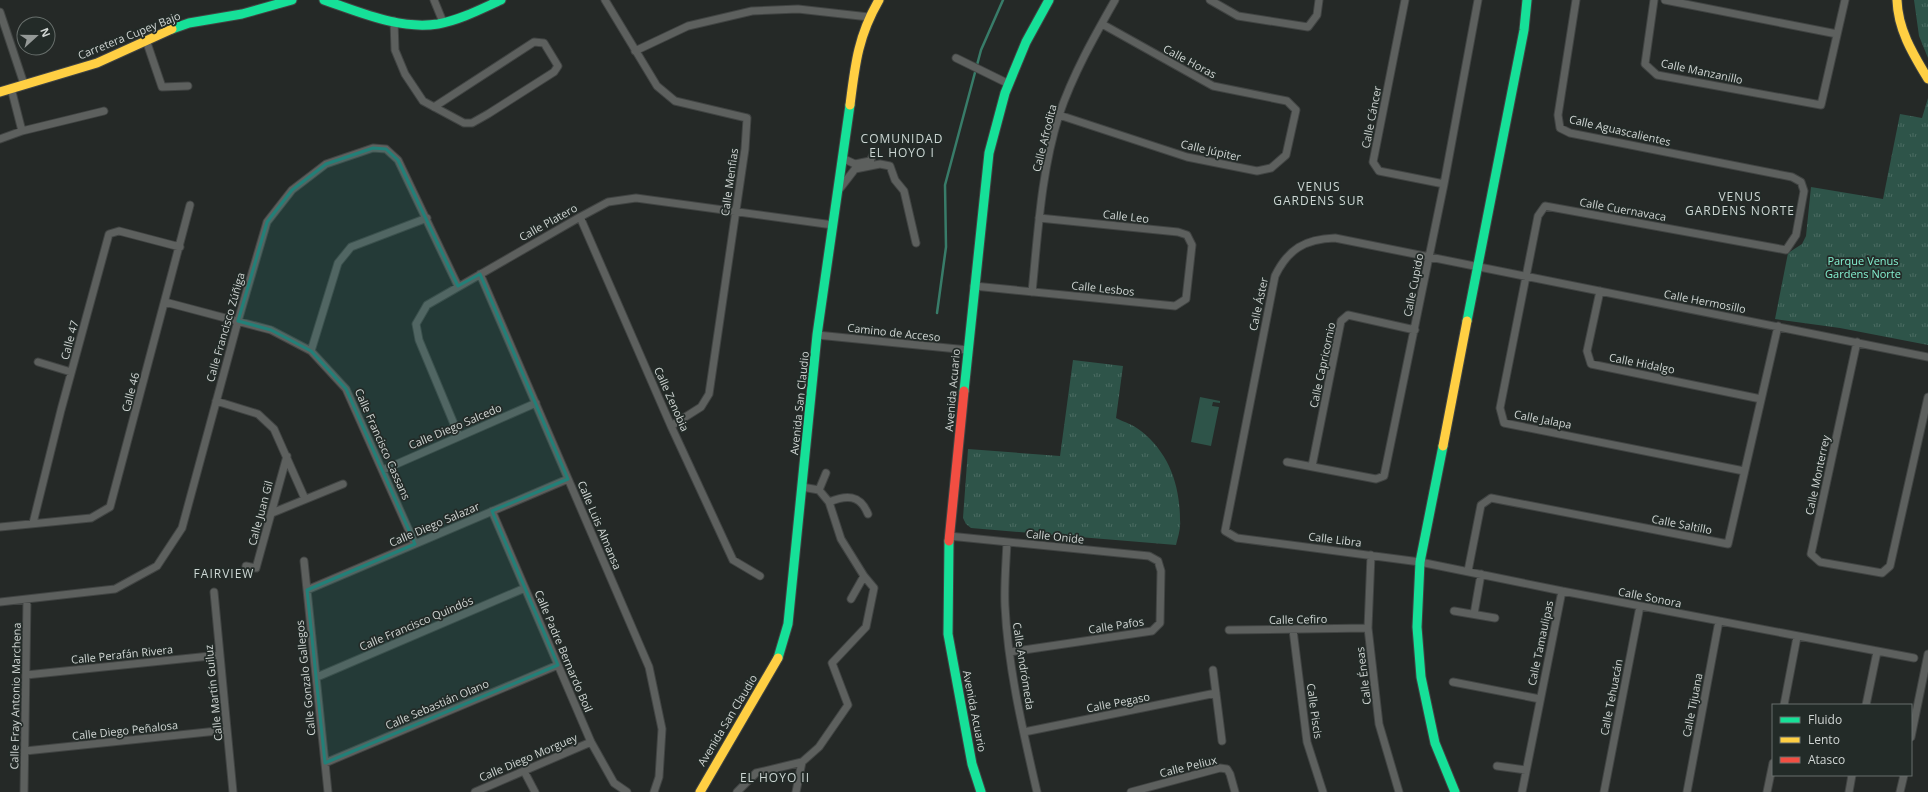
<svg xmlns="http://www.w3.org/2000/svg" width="1928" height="792" font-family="'Open Sans',sans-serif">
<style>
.green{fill:#2e5449}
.park{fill:url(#park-tufts)}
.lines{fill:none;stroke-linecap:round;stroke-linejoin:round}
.stream{stroke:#387c69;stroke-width:2.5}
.street-casing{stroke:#414443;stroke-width:9}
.fast-casing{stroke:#414443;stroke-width:11}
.slow-casing{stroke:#414443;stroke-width:11}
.jam-casing{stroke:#414443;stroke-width:11}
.street{stroke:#5d605e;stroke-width:7}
.fast{stroke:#16e098;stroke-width:9}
.slow{stroke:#ffcf43;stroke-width:9}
.jam{stroke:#f24e42;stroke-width:9}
.marked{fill:#228078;fill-opacity:0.2;stroke:#228078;stroke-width:3;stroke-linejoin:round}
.labels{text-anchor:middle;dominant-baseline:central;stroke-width:3.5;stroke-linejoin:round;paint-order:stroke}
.street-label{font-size:11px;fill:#d0d5d3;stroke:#232b28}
.park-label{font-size:11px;fill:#84f0d0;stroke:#232b28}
.neighbourhood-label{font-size:12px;letter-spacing:1px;fill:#cdd7d4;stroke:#232b28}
</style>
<defs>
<pattern id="park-tufts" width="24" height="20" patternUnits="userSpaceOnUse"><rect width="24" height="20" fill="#2e5449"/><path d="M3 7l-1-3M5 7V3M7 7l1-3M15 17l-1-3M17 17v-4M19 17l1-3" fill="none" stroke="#4b6c62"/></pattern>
</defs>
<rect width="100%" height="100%" fill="#252927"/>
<path class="green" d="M1200 397 1220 401V403L1213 402 1212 406 1219 407 1211 446 1191 442Z"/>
<path class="park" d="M1914 0H1928V58L1919 36Z
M1928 98V345L1840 328 1775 319 1788 253 1802 244 1806 236 1811 187 1883 199 1900 114 1922 118Z
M1073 360 1123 366 1116 418C1124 422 1134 425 1141 431 1169 453 1180 485 1180 520 1181 528 1178 537 1176 545L971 528 966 524 963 518 968 449 1060 456Z"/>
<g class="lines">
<path class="stream" d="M937 313 946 247 945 185 981 50 1003 0"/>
<defs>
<path id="street" d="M434 0 443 22
M605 0 657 86 675 101 747 118 745 149 709 394 701 407 671 426
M1210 0 1238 16 1308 27 1317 15 1319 0
M1405 0 1373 162 1379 171 1444 184
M1576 0 1558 115 1560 128 1570 133 1792 177 1801 182 1804 191 1796 235 1786 250 1545 206 1538 216 1500 408 1504 423 1744 471
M1654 0 1645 64 1657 75 1821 105 1845 0
M1665 0 1837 34
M0 12 24 84
M394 21 395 50 405 74 423 101 464 123H472L488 114 554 72 558 66 544 43 534 42 434 107
M146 40 162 87 188 86
M635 51 688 26 752 11 798 9 869 17
M956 58 1009 84
M11 88 22 131
M1059 115 1187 157 1257 171 1271 168 1286 155 1296 110 1287 101 1213 86 1102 24
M0 139 22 131 104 111
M842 158 855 164 870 161 875 151
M838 191 855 169 880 164 890 166 895 180 904 191 916 243
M580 217 671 426 733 560 760 576
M480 274 649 667 662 729 659 777 654 792
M974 286 1175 306 1186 299 1192 245 1187 235 1178 232 1039 218
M1600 291 1587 351 1591 364 1761 399
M1032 292C1038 233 1041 172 1059 115 1073 74 1094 37 1115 0
M165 302 271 330 311 351 346 389 415 544
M817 335 968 350
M1857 342 1811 554 1820 562 1882 573 1890 566 1928 397
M311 351 338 263 351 247 427 218
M38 362 71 372
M216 401 258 414 274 429 305 499
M459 436 419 340 416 324 427 305 580 217 608 202 636 198 833 225
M1287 462 1376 479 1384 476 1444 184 1478 0
M1312 466 1341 321 1348 315 1415 330
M383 470 536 403
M802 487 819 490 829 502 841 539 864 576 851 599
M819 490 826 473
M829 502C846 495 860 494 868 514
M492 511 591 742 614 783 627 792
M272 513 343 484
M33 523 61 410 109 234 119 231 180 247
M0 527 91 518 110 507 190 205
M949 536 1149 556 1158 561 1161 571 1160 623 1152 631 1010 652
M1007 542C1006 563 1004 585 1005 606 1008 668 1023 731 1037 792
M1371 555 1368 628 1379 724 1399 792
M304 561 328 792
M246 566 256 568 287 456
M1468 571 1481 505 1491 498 1728 544 1778 326
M307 590 568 479
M214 592 233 792
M0 602 115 589 157 566 182 528 238 321 267 222 292 190 326 164 373 148 386 149 398 160 458 286
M1454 611 1495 618
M1474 614 1481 574
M1229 630 1368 628
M1293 630 1307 742 1323 792
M1914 658 1562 591 1420 562 1237 538 1225 531 1275 276C1288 249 1305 239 1335 238L1928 357
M1213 670 1222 741
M26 675 220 655
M317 677 525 588
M1453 682 1540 699
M1784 705 1797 637
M1866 705 1877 652
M1024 732 1216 693
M1911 737 1928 654
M25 751 227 730
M325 763 558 665
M1497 766 1526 770
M524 771 535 792
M24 792 27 599
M475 792 591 742
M737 792 756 773 802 762
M796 792 802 762 819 747 848 705 832 663 866 627 874 588 864 576
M1131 792 1220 768 1227 769 1230 774 1235 792
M1522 792 1562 591
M1604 792 1640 606
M1687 792 1719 621
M1767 792 1773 763
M1849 792 1852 775
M1900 792 1904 775"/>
<path id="fast" d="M324 0C360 12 399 30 438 24 460 20 481 9 501 0
M172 29 189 23 242 14 292 0
M1467 321 1524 30 1527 0
M964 391 989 153 1005 93 1026 42 1049 0
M1443 446 1420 562 1417 627 1421 677 1435 743 1455 792
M949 541 948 634 972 764 981 792
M778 658 788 624 817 335 850 105"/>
<path id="slow" d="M1897 0C1898 30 1913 54 1928 79
M0 92 97 63 172 29
M850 105C855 65 858 36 879 0
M1443 446 1467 321
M700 792 778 658"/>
<path id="jam" d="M949 541 964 391"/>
</defs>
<use href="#street" class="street-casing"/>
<use href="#fast" class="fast-casing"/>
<use href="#slow" class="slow-casing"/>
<use href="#jam" class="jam-casing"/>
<use href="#street" class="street"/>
<use href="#fast" class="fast"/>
<use href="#slow" class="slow"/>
<use href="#jam" class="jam"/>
</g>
<path class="marked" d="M373 148 386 149 398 160 458 286 480 274 568 479 492 511 558 665 325 763 307 590 415 544 346 389 311 351 271 330 238 321 267 222 292 190 326 164Z"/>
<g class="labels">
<g class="street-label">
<text transform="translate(129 35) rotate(-22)">Carretera Cupey Bajo</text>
<text transform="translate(1190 61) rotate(28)">Calle Horas</text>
<text transform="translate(1702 71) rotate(12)">Calle Manzanillo</text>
<text transform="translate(1371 117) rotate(-79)">Calle Cáncer</text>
<text transform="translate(1620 130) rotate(13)">Calle Aguascalientes</text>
<text transform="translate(1044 138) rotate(-76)">Calle Afrodita</text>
<text transform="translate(1211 150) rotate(13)">Calle Júpiter</text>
<text transform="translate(729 182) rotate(-82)">Calle Menfias</text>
<text transform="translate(1623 209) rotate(10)">Calle Cuernavaca</text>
<text transform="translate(1126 216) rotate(6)">Calle Leo</text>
<text transform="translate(548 222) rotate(-29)">Calle Platero</text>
<text transform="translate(1413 285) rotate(-79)">Calle Cupido</text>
<text transform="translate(1103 288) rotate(6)">Calle Lesbos</text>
<text transform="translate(1705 301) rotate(11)">Calle Hermosillo</text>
<text transform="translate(1258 304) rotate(-78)">Calle Áster</text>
<text transform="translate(225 327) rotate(-74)">Calle Francisco Zúñiga</text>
<text transform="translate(894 332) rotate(6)">Camino de Acceso</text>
<text transform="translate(69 340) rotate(-75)">Calle 47</text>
<text transform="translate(1642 363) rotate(11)">Calle Hidalgo</text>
<text transform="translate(1322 365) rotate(-78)">Calle Capricornio</text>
<text transform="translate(952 390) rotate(-85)">Avenida Acuario</text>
<text transform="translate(130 392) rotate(-75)">Calle 46</text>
<text transform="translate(672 399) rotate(66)">Calle Zenobia</text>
<text transform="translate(799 403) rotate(-84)">Avenida San Claudio</text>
<text transform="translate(1543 419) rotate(11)">Calle Jalapa</text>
<text transform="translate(455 426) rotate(-23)">Calle Diego Salcedo</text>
<text transform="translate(383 444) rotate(66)">Calle Francisco Cassans</text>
<text transform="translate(1817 475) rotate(-78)">Calle Monterrey</text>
<text transform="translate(260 513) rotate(-75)">Calle Juan Gil</text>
<text transform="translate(434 524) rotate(-23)">Calle Diego Salazar</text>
<text transform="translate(1682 524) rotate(11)">Calle Saltillo</text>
<text transform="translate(600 525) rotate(67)">Calle Luis Almansa</text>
<text transform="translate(1055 536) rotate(6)">Calle Onide</text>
<text transform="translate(1335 539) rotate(7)">Calle Libra</text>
<text transform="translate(1650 597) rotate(11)">Calle Sonora</text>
<text transform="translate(1298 619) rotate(-1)">Calle Cefiro</text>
<text transform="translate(416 623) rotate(-23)">Calle Francisco Quindós</text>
<text transform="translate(1116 625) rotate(-9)">Calle Pafos</text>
<text transform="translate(1540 643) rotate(-78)">Calle Tamaulipas</text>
<text transform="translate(564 651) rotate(67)">Calle Padre Bernardo Boil</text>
<text transform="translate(122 654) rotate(-6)">Calle Perafán Rivera</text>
<text transform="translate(1024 666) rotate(81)">Calle Andrómeda</text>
<text transform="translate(1363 676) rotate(-97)">Calle Éneas</text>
<text transform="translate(305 678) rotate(-96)">Calle Gonzalo Gallegos</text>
<text transform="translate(213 693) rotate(-96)">Calle Martín Guiluz</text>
<text transform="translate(15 696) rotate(-89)">Calle Fray Antonio Marchena</text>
<text transform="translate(1611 697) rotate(-79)">Calle Tehuacán</text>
<text transform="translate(1118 702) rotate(-11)">Calle Pegaso</text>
<text transform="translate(437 704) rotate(-23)">Calle Sebastián Olano</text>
<text transform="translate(1692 705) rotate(-79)">Calle Tijuana</text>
<text transform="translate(975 711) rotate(79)">Avenida Acuario</text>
<text transform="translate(1315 711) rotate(82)">Calle Piscis</text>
<text transform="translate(727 720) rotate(-59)">Avenida San Claudio</text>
<text transform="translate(125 730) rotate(-6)">Calle Diego Peñalosa</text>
<text transform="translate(528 757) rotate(-23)">Calle Diego Morguey</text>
<text transform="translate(1188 766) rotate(-14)">Calle Peliux</text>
</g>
<g class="park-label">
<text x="1863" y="260">Parque Venus<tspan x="1863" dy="13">Gardens Norte</tspan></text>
</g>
<g class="neighbourhood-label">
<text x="902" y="138">COMUNIDAD<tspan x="902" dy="14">EL HOYO I</tspan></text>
<text x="1319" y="186">VENUS<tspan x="1319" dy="14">GARDENS SUR</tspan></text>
<text x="1740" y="196">VENUS<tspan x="1740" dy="14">GARDENS NORTE</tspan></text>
<text x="224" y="573">FAIRVIEW</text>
<text x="775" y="777">EL HOYO II</text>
</g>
</g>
<rect x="1772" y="704" width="140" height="72" fill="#232b28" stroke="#686f6c"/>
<rect x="1780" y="717" width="20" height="6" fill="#16e098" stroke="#686f6c"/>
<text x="1808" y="724" font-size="12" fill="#d0d5d3">Fluido</text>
<rect x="1780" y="737" width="20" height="6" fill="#ffcf43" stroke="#686f6c"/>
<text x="1808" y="744" font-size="12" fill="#d0d5d3">Lento</text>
<rect x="1780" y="757" width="20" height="6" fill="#f24e42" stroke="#686f6c"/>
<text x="1808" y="764" font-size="12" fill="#d0d5d3">Atasco</text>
<g transform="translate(36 36) rotate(69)"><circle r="19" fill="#232b28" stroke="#686f6c"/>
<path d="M0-3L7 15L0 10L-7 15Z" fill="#949997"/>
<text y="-6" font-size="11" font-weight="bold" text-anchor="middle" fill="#d0d5d3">N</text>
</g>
</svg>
